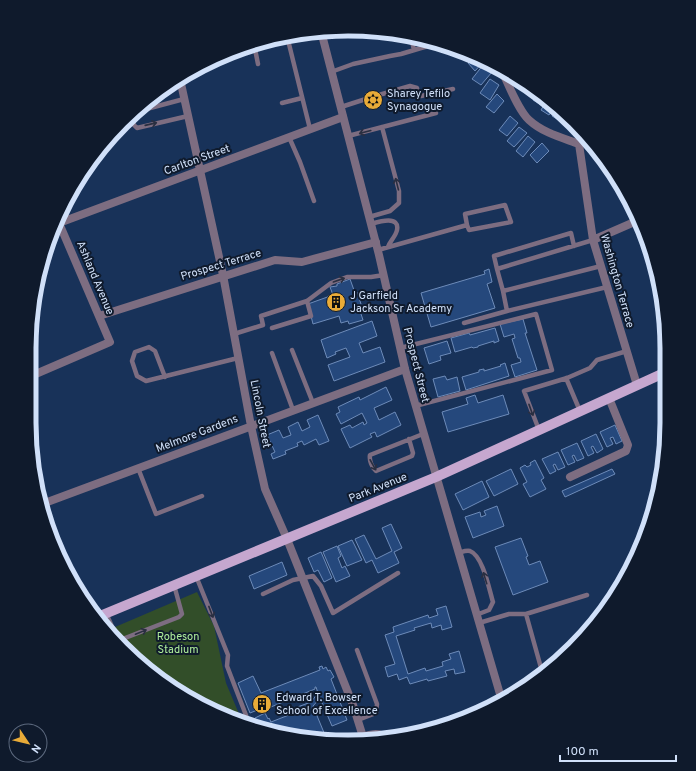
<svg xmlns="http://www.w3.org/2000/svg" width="696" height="771" font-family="Overpass,sans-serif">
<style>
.green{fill:#324e29}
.building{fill:#25487c;stroke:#6d8bb9}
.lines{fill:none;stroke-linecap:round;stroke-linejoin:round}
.service{stroke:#7d6d81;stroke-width:4.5}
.minor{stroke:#7d6d81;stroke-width:8}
.tertiary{stroke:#7d6d81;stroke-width:8}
.primary{stroke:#c6a7cf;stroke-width:10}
.oneway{stroke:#2a2f41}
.labels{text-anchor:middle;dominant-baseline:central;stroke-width:4;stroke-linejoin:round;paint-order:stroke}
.poi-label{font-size:11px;fill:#d0e0f9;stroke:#0f1a2c;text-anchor:start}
.street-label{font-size:11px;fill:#d0e0f9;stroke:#0f1a2c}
.park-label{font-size:11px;fill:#afee9b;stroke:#0f1a2c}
.rim{fill:none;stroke:#d0e0f9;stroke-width:5}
</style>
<rect width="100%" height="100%" fill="#183259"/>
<path class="green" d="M197 592 214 626 226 683 242 721 207 709 154 676 108 630Z"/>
<path class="building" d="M474 57 483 62 475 71 468 63Z
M483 65 492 72 481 85 472 79Z
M490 79 499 85 490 100 480 93Z
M538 93 545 99 541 105 533 100Z
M497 94 504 101 494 113 486 107Z
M547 100 555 106 549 115 541 110Z
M557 107 565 115 560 121 552 116Z
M510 116 518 123 507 136 499 130Z
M565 116 572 123 570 127 562 122Z
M121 125 123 133 107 140 108 137Z
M519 127 527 133 514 147 507 141Z
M528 136 535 142 523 157 516 151Z
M542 143 549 151 537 163 530 155Z
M489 269 492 282 487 284 495 308 431 327 421 293 485 274 484 271Z
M350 279 355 293 357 292 361 304 358 305 363 320 349 324 348 321 341 323 339 316 313 324 308 304 333 295 330 287 337 286V284Z
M523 319 527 333H525L537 370 515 377 511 365 521 362 520 358H518L512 339 515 338 514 334 504 337 500 324Z
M372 321 377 336 359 343 363 353 380 347 385 362 334 381 328 365 350 357 346 348 335 352 336 354 327 358 321 340Z
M495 328 499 341 494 343V341L478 346V347L473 348 472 347 455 352 451 338 469 333 470 335Z
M447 341 451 353 440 356 441 360 429 364 424 348Z
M505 363 509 376 466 390 462 377 479 372V370L484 369V371L501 366 500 365Z
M445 376 447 380 457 377 460 391 438 397 433 379Z
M386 387 392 400 374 408 379 420 395 412 401 425 377 437 375 432 370 434 372 437 350 448 341 429 350 425 352 428 363 422 364 425 367 423 362 413 341 424 336 414 340 412 338 407 359 397 360 400Z
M475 395 478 403 503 395 509 414 448 432 442 412 468 404 466 398Z
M318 415 329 441 319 445 316 439 304 445 302 441 297 443 298 446 285 451 286 454 273 459 271 454 275 452 267 435 279 430 283 438 291 435 288 427 298 422 302 431 310 427 307 420Z
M615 425 622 441 616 444 613 437 610 438 613 444 607 447 600 432Z
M596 434 603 449 597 453 593 446 591 447 594 453 588 456 581 441Z
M577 443 584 458 577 461 574 455 572 456 575 462 568 465 561 450Z
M558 452 565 467 558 470 555 464 553 465 556 471 550 474 542 459Z
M535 460 544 478 541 480 546 489 530 497 523 484 527 482 520 468 525 465 527 467 531 465 530 463Z
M511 469 518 484 494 496 486 481Z
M612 469 615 474 565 497 562 491Z
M482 481 489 497 463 510 455 494Z
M497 506 504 526 473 538 465 517 480 512 481 517 486 515 484 511Z
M391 524 402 548 394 552 399 563 378 573 372 560 366 563 355 539 364 535 376 559 392 551 382 528Z
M521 538 528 556 526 557 529 565 540 561 548 582 513 595 495 547Z
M352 540 362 560 347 566 338 546Z
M337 546 341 556 338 558 342 568 345 566 350 576 336 582 323 552Z
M321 552 332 578 324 582 318 570 314 572 308 558Z
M282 562 287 575 254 589 249 576Z
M446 606 452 627 442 630 441 625 432 628 431 623 414 628 415 630 396 636 408 674 425 668 426 671 443 666 442 662 451 659 449 654 459 651 465 672 455 674 454 669 445 671 447 676 428 681 427 679 410 684 407 677 399 680 397 674 388 677 385 667 395 664 385 635 394 632 393 627 428 615 429 618 438 615 436 609Z
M322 666 323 669 326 667 328 671 330 670 334 677 331 679 347 720 332 726 320 698 313 706 327 740 301 737 298 730 285 736 258 726 255 718 265 713 268 719 269 718 271 722 294 713 292 709 311 702 318 693 316 687H315V689L266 709 265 707 250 713 238 683 253 676 261 693 320 670 319 667Z"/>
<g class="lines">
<path class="service" d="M287 36 310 129
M411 37 414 50
M254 44 258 64
M451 46 454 53 457 55 463 51
M331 72 353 64 390 56 401 54 438 43
M184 99 139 111 134 114 132 119 134 125 137 128 188 116
M282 103 302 98
M341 107 372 97 410 86 417 88 418 95 421 96 453 89
M348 136 436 113
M289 137 300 162 314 201
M369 217 390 211 399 203V191L382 127
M371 224C378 222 400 215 397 230 396 236 390 241 388 247
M593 240 497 269 503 291 601 266
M378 250 467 225 469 230 511 222 505 205 465 214 467 225
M497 269 494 256 571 233 574 246
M503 291 507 311 607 287
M464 323 507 311
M272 328 311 316 307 301
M234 334 263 325 261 316 307 301 331 283 347 277H371L384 275
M400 348 536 314 552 370 415 406
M292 350 313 403
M272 353 293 410
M165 377 155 351 149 347 135 352 132 361 137 376 146 381 238 358
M566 378 580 411
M539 430 524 391 567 378 590 368 597 360 627 351
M409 439 413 453 412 456 376 471C372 468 369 460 370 455L423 434
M138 468 156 514 202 496
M458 553C462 552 466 550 470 551 483 556 489 589 493 602L489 610 476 615
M196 576 228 655 227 666 249 723
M263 594 293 580 313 576 321 586 333 613 398 573
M106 613 117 638 120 640 179 617 182 614 174 585
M526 614 587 595
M479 623 509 614H526L543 675
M357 650 377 704 376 713 358 720
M363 735C372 732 380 730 387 737"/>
<path class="minor" d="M501 69C508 83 518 110 529 120 543 133 563 138 579 144
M180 79 223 275 251 426 265 489 287 539 353 705 364 740
M582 133 579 144 593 240 637 385
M59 223 343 117
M593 240 639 220
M99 316 275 260 302 262 376 242
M31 376 110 342 59 223
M570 477 626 451 628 445 609 398
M42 504 405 369"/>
<path class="tertiary" d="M321 31 379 255 405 369 502 701"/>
<path class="primary" d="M95 618 436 477 666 372"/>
</g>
<defs><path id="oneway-shaft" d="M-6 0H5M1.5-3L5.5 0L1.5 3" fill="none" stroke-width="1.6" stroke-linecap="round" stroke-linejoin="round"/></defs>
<g class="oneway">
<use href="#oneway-shaft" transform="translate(151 124) rotate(-13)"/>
<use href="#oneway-shaft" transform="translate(365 132) rotate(165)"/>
<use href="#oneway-shaft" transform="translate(397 184) rotate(-104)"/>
<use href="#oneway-shaft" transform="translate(339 280) rotate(-19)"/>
<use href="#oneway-shaft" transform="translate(531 410) rotate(70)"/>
<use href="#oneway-shaft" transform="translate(373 465) rotate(61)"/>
<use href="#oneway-shaft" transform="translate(485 578) rotate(-107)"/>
<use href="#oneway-shaft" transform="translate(211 612) rotate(69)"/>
<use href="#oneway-shaft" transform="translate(141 632) rotate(-22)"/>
</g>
<defs>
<symbol id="synagogue-disc" viewBox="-11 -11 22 22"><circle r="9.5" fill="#e9ab38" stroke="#0f1a2c"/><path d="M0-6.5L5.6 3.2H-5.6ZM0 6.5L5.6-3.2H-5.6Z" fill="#111"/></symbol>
<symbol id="building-disc" viewBox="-11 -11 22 22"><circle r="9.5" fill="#e9ab38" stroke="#0f1a2c"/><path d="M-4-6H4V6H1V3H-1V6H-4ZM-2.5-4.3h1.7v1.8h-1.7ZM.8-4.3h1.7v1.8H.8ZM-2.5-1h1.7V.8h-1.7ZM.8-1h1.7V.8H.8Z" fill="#111"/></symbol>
</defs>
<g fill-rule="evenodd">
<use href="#synagogue-disc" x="362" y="89" width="22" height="22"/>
<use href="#building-disc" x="325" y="291" width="22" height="22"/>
<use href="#building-disc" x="251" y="693" width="22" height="22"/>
</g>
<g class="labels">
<g class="poi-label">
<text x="387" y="94">Sharey Tefilo<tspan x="387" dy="13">Synagogue</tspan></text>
<text x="350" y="296">J Garfield<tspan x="350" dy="13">Jackson Sr Academy</tspan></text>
<text x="276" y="698">Edward T. Bowser<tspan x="276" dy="13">School of Excellence</tspan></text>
</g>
<g class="street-label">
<text transform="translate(197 160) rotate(-20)">Carlton Street</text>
<text transform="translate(221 265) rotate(-17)">Prospect Terrace</text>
<text transform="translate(95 278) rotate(67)">Ashland Avenue</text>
<text transform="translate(617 281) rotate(74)">Washington Terrace</text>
<text transform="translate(416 365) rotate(76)">Prospect Street</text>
<text transform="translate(260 414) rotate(79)">Lincoln Street</text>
<text transform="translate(197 434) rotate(-21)">Melmore Gardens</text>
<text transform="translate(378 488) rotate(-22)">Park Avenue</text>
</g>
<g class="park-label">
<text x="178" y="637">Robeson<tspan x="178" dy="13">Stadium</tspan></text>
</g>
</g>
<path d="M0 0H696V771H0ZM348 36H348A312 312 0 0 1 660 348V423A312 312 0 0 1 348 735H348A312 312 0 0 1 36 423V348A312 312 0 0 1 348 36Z" fill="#0f1a2c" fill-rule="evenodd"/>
<path class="rim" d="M348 36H348A312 312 0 0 1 660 348V423A312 312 0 0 1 348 735H348A312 312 0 0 1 36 423V348A312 312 0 0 1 348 36Z"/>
<g transform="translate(28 743) rotate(125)"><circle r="19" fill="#0f1a2c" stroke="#5c697e"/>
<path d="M0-3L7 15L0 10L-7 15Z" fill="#e9ab38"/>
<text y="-6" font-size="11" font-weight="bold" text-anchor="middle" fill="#d0e0f9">N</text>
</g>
<path d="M560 755v6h116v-6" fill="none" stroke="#d0e0f9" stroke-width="2"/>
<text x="566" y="755" font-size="12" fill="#d0e0f9" stroke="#0f1a2c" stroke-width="3" paint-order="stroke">100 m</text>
</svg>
